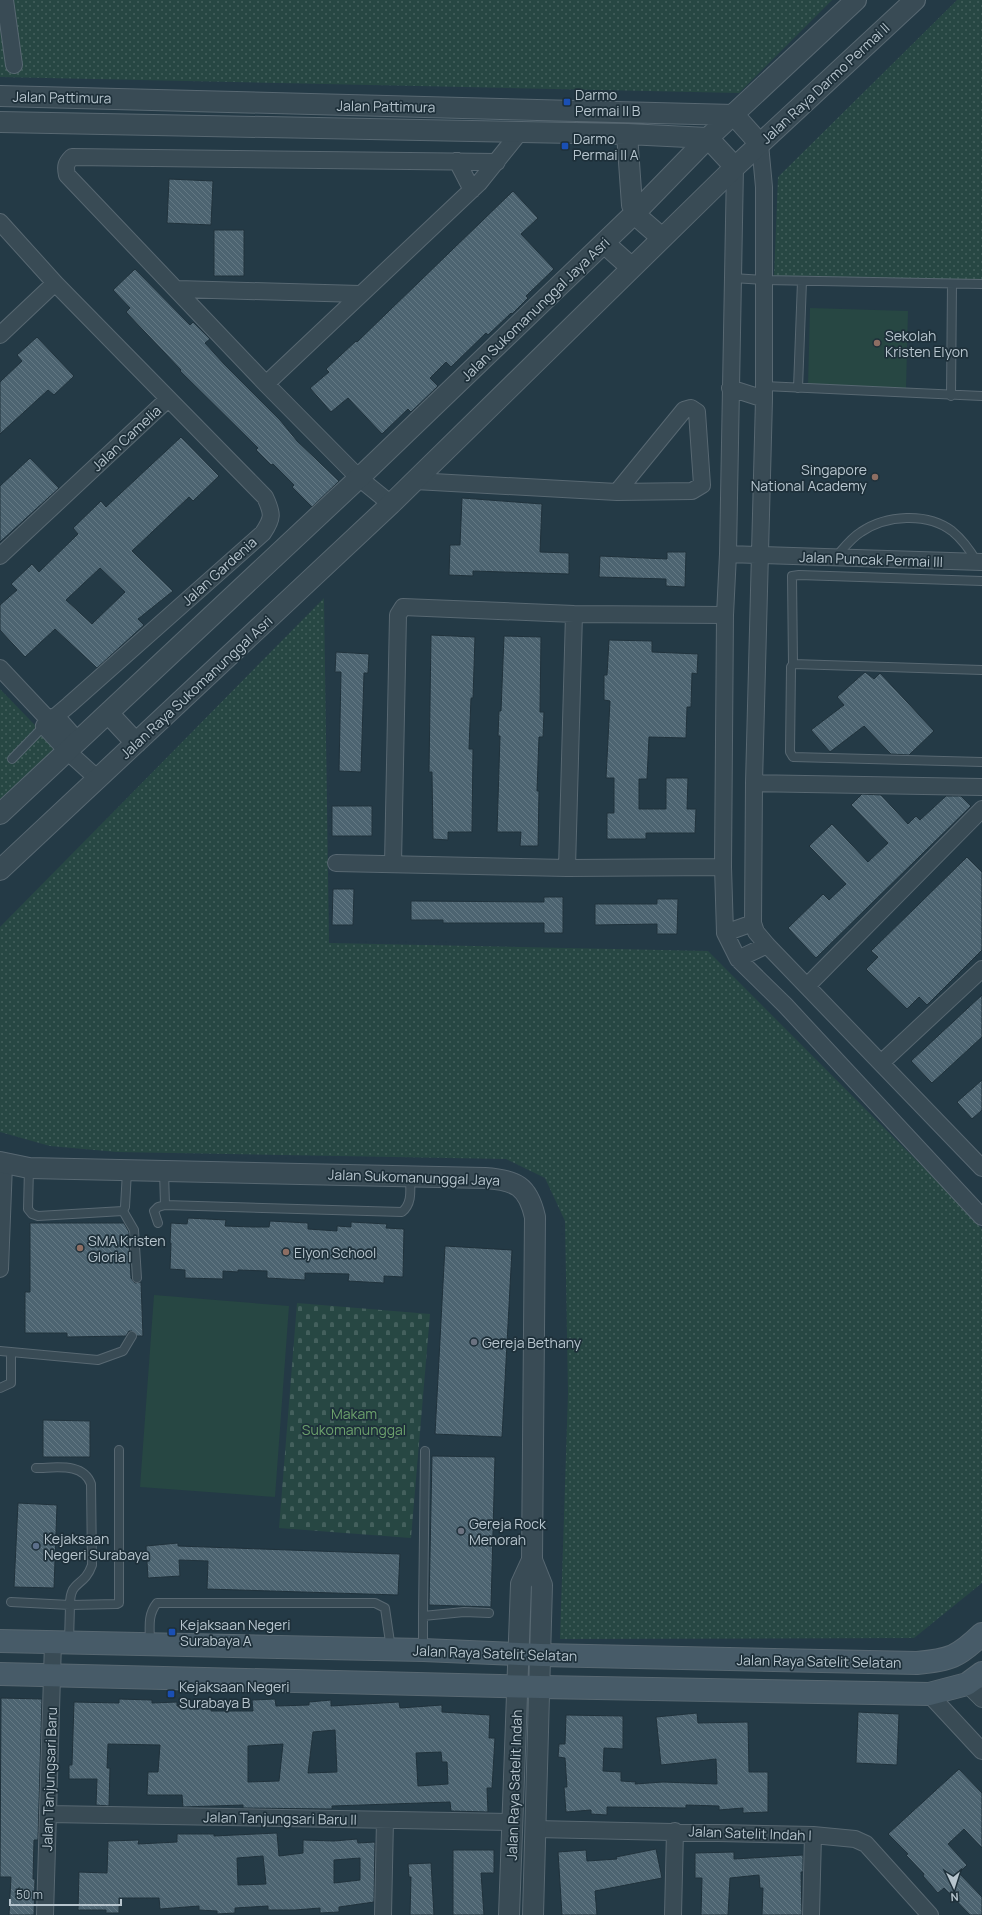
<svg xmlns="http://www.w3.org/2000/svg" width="982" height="1915" font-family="Manrope,sans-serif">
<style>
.grass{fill:url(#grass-dots)}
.cemetery{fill:url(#cemetery-stones)}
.pitch{fill:#274743}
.building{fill:url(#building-back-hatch);stroke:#20323c;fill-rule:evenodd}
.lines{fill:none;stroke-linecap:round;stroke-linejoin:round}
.service-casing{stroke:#586872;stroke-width:10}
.minor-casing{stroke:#586872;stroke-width:18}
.tertiary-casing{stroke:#586872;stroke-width:22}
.secondary-casing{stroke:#586872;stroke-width:24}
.service{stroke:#394b55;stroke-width:8}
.minor{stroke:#394b55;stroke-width:16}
.tertiary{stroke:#394b55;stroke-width:20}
.secondary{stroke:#475b68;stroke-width:22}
.transit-dot{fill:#1a4fb4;stroke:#1e303a;stroke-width:1.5}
.education-dot{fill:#8d6e63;stroke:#1e303a;stroke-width:1.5}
.worship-dot{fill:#6b7280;stroke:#1e303a;stroke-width:1.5}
.service-dot{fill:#5c6f8a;stroke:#1e303a;stroke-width:1.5}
.labels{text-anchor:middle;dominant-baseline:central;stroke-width:3.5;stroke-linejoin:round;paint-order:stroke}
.street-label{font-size:14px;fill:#b7c5ce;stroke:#1e303a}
.poi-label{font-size:14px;fill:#b7c5ce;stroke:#1e303a;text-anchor:start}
.park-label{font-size:14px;fill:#6ca16c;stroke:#1e303a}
</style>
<defs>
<pattern id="grass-dots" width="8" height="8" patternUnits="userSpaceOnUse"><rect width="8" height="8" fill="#274743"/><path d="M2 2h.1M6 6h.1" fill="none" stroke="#44605d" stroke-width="1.8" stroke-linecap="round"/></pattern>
<pattern id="cemetery-stones" width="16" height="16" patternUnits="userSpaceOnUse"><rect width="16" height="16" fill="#274743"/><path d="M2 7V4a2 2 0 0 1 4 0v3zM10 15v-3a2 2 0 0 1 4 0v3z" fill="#44605d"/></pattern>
<pattern id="building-back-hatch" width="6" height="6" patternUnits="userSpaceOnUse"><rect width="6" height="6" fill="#4d6471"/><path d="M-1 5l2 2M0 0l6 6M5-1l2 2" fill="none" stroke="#647984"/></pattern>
</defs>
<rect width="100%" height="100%" fill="#243a46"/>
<path class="grass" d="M0 0H832L739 93 0 77Z
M957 0H982V284L774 278 778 177Z
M324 598 329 943 708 951 954 1198 982 1229V1583L914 1638 560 1639 568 1393 565 1221 545 1178 506 1159 117 1152 50 1146 0 1132V927Z
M0 689 58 749 0 805Z"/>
<path class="cemetery" d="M297 1303 430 1314 411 1538 279 1528Z"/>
<path class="pitch" d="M810 308 908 311 906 389 808 386Z
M154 1295 289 1306 275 1497 140 1487Z"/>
<path class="building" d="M169 179 213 181 211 225 167 223Z
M513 191 538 218 521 234 554 269 526 296 528 298 512 314 511 313 488 335 486 333 451 367 446 362 430 378 438 386 411 412 408 409 382 434 348 398 331 412 310 388 329 372 326 369 356 341 357 342Z
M214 230H244V276H214Z
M135 269 190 325 193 322 210 339 205 343 224 364 280 420 297 441 339 481 312 507 292 487 294 485 273 464 271 465 256 450 258 448 180 371 181 370 126 312 130 308 113 290Z
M37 337 74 376 54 395 48 390 0 434V382L22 361 17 355Z
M181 437 219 476 193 501 189 497 132 551 173 591 138 619 144 625 97 668 55 629 25 657 0 630V605L17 590 11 584 32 564 39 572 78 534 73 528 101 501 106 507ZM100 568 125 592 92 624 66 600Z
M30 458 59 488 0 542V486Z
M462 498 542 504 540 552 569 553V574L473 571V576L449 575 450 545H460Z
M667 552H686L685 587 666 586V579L599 577 600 556 667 559Z
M431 635 475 637 473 698H471L469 749H473L472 832H448V840L433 839 432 772H429Z
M504 636 541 637 540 712H544L543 737H539L537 791H539L538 846H520L521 832H497L500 736H498L499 711H501Z
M609 640 652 641V652L698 654 697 674 692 673 691 707H687L686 738 649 737 647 779H639V809H666V778H688L687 809H696L695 833H646V839H607V813H614V778H606L610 701 604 700V675H607Z
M336 652 369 654 368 673H364L361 772 339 771 341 672H335Z
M865 672 874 679 880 673 934 731 909 755 891 754 864 726 830 752 811 730 844 705 837 697Z
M862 794 881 795 908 824 916 816 920 820 946 796H961L971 806 816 958 788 928 823 894 829 900 846 884 809 846 832 824 868 862 888 843 851 805Z
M332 806H372V836H332Z
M967 857 982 872V950L927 1005 919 997 907 1009 866 969 878 957 871 951Z
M333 889H354L353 925H332Z
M544 897H563V933H544V923H443V920H411V901L544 902Z
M657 899H678L677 934H657V924L595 925V904H657Z
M982 995V1037L932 1083 911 1061Z
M982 1080V1110L972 1119 957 1102Z
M188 1218 226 1220 225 1226 253 1227H269L270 1221 308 1223V1229L337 1231V1226L351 1227V1222L387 1224 386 1228 404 1229 403 1277 384 1276V1283L348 1281 349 1274 305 1273V1280L267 1278V1271L238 1270V1272L223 1271V1279L185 1278V1270L170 1269 171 1243H170L171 1223 187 1224Z
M30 1223H124L129 1232 131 1278 135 1283 141 1282 143 1336H137L132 1331H129L126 1336 67 1337V1333H25V1292H30Z
M445 1246 512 1250 502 1437 435 1434Z
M43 1420 90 1421V1457H43Z
M432 1456 495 1457 491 1607 429 1605Z
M18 1503 57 1505 54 1588 14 1587Z
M178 1543V1546L400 1554 398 1595 207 1589 208 1561 179 1560 180 1576 148 1578 146 1546Z
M1 1698 42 1699 38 1840H34L33 1879H35L34 1915H9L11 1877H0Z
M119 1699 152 1700V1703L177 1702V1706L211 1705V1711H253L252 1700 275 1699 276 1706 309 1705V1702L331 1700V1706L399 1702 400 1708 442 1705V1712L490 1715 489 1738H495L492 1788H487L488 1812 451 1811 450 1802 332 1806V1809L243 1808V1805L183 1807 182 1795H147L148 1772H158L160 1745 108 1744 107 1768H110L109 1806 96 1805 97 1779H69V1765H72L74 1702 119 1703ZM335 1730 337 1772 308 1773 313 1732ZM283 1744 279 1781 248 1782V1746ZM441 1752 442 1762H447L448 1784 418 1786 416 1753Z
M858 1712 899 1714 897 1765 856 1763Z
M697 1713 698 1723 748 1722 749 1772H768V1812L743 1813V1808L719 1810V1806L686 1805V1808L607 1807V1815L591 1814V1810L566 1812 564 1787H567L565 1758 558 1757 559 1744H565L566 1715 623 1716V1749L604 1748 603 1771 621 1772V1781L636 1782 635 1784 663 1782 717 1784 716 1759 661 1765 656 1717Z
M959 1769 982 1793V1848L964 1829 948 1844 967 1865 959 1873 982 1897V1915H970L944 1888 938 1893 923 1876 924 1874 906 1855 908 1854 888 1834Z
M277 1833 279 1856 303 1853V1840L334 1841 357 1839 358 1843 375 1842 374 1902 339 1907V1912L320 1913V1908L295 1910H268V1906L235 1908V1913L217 1914V1911L199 1910V1906L160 1909 159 1898H119V1913H106V1910H78L79 1872 107 1873 108 1841 139 1840 138 1844 177 1842V1834H214V1836ZM263 1856 266 1884 238 1885 237 1858ZM360 1858V1880L334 1883V1860Z
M656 1849 662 1878 595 1891 597 1915H562L558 1852 586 1850 587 1861 617 1859 616 1857Z
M453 1850H494V1873H481L484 1915H453Z
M734 1852V1859L803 1855V1872H801L802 1915H762L763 1888H760L759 1875 730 1878 728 1915H701L702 1878H695V1853Z
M431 1863 434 1915H410L411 1877H409L408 1864Z"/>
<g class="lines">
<defs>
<path id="service" d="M733 278 765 280 982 284
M764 386 982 396
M798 388 802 281
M951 396 952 284
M835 558C843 549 851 538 861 532 886 515 927 512 952 531 963 540 970 550 977 562
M793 664 792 576 799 575 982 581
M982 670 793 664 791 667 790 752 793 757 982 762
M12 759 44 726
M29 1168 28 1209 32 1214 38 1216 123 1211 125 1207 127 1171
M164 1171 165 1205 402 1212C413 1203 410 1189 410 1176
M123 1211 134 1230 137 1278
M158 1223 154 1211 158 1207 165 1205
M0 1351 98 1360 123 1351 132 1336
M0 1388 11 1383V1352
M11 1602 70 1605C70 1579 84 1588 92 1565L91 1484C83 1462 55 1468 36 1468
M423 1616 425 1451
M69 1642 70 1605 117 1604 119 1603V1450
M150 1643C150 1629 147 1615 157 1603H375L385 1608 391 1649
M423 1648V1616L464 1612 489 1613"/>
<path id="minor" d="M5 0 14 65
M457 161 472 190
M735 167 728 554 725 615 723 867 725 933 738 959 785 1005 982 1217
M0 222 55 283 265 497C273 514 273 518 263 533L69 705 56 716 48 719 44 726 67 751 98 779
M178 289 360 294
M0 335 55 283
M266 384 479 183 520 132
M730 388 764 399V187L760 144
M764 399 754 783 753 923 756 932 767 945 982 1168
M415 481 617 492 692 491 702 485 697 412 691 408 684 410 617 492
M391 504 359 478 266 384 67 175C65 166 66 163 72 157L497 162
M728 554 982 562
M0 556 168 399
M0 668 48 719
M56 716 78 741
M754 783 982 787
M336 863 567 868 723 867
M393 864 398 615 403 607 574 614 725 615
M567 868 574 614
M725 933 753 923
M738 959 767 945
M807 986 982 809
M881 1063 982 969
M0 1269 4 1164
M967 1684 982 1699
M929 1694 982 1751
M48 1814 512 1822
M536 1829 813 1835 855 1839 866 1844 930 1915
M45 1915 53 1642
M383 1915 385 1820
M673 1915 675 1831
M811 1915 813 1835"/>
<path id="tertiary" d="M0 96 734 115 760 144
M0 122 627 134 708 138 735 167
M627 134 632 205 639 218 662 238
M604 243 632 268
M108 713 136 743
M0 814 359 478 636 212 708 138 856 0
M0 870 391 504 735 167 915 0
M0 1162 29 1168 485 1178C516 1180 528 1186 535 1217L532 1560 542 1585 533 1915
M509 1915 521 1584 532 1560"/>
<path id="secondary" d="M0 1641 423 1650 541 1655 917 1663C950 1660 958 1657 982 1634
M0 1674 541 1687 929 1694 967 1684 982 1673"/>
</defs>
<use href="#service" class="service-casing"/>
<use href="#minor" class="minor-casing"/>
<use href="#tertiary" class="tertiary-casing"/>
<use href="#secondary" class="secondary-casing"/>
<use href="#service" class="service"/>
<use href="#minor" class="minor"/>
<use href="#tertiary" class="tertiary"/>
<use href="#secondary" class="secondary"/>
</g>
<g class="transit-dot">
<rect x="563" y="98" width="8" height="8" rx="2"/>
<rect x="561" y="142" width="8" height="8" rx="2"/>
<rect x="168" y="1628" width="8" height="8" rx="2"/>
<rect x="167" y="1690" width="8" height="8" rx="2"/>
</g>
<g class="education-dot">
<circle cx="877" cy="343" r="4"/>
<circle cx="875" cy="477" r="4"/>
<circle cx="80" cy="1248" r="4"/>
<circle cx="286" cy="1252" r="4"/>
</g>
<g class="worship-dot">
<circle cx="474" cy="1342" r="4"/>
<circle cx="461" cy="1531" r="4"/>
</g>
<circle class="service-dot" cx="36" cy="1546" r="4"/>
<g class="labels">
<g class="street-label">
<text transform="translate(825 83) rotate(-43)">Jalan Raya Darmo Permai II</text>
<text transform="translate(62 97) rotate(1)">Jalan Pattimura</text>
<text transform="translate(386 106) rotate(1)">Jalan Pattimura</text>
<text transform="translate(535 309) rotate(-44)">Jalan Sukomanunggal Jaya Asri</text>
<text transform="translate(126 438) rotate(-43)">Jalan Camelia</text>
<text transform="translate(871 559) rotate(2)">Jalan Puncak Permai III</text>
<text transform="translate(219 571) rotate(-42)">Jalan Gardenia</text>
<text transform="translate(196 687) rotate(-43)">Jalan Raya Sukomanunggal Asri</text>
<text transform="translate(414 1177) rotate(2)">Jalan Sukomanunggal Jaya</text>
<text transform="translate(495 1653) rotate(2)">Jalan Raya Satelit Selatan</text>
<text transform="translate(819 1661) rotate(1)">Jalan Raya Satelit Selatan</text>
<text transform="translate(49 1779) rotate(-88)">Jalan Tanjungsari Baru</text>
<text transform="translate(514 1785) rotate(-88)">Jalan Raya Satelit Indah</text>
<text transform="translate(280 1818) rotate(1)">Jalan Tanjungsari Baru II</text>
<text transform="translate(750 1833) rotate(2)">Jalan Satelit Indah I</text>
</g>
<g class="poi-label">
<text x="575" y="94">Darmo<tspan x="575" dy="16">Permai II B</tspan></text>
<text x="573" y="138">Darmo<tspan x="573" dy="16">Permai II A</tspan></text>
<text x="885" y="335">Sekolah<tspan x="885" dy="16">Kristen Elyon</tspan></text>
<text x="867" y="469" text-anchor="end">Singapore<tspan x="867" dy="16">National Academy</tspan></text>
<text x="88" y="1240">SMA Kristen<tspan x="88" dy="16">Gloria I</tspan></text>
<text x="294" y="1252">Elyon School</text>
<text x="482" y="1342">Gereja Bethany</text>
<text x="469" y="1523">Gereja Rock<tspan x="469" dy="16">Menorah</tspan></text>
<text x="44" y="1538">Kejaksaan<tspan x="44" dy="16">Negeri Surabaya</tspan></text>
<text x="180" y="1624">Kejaksaan Negeri<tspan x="180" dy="16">Surabaya A</tspan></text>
<text x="179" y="1686">Kejaksaan Negeri<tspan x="179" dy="16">Surabaya B</tspan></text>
</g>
<g class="park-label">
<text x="354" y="1413">Makam<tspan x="354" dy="16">Sukomanunggal</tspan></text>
</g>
</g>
<g transform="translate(954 1887) rotate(176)" stroke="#1e303a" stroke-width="3" paint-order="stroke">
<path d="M0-3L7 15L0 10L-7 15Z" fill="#b7c5ce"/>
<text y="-6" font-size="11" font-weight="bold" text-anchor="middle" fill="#b7c5ce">N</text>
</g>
<path d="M10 1899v6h111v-6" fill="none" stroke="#b7c5ce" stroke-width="2"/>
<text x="16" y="1899" font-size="12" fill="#b7c5ce" stroke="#1e303a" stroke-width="3" paint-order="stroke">50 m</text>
</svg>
